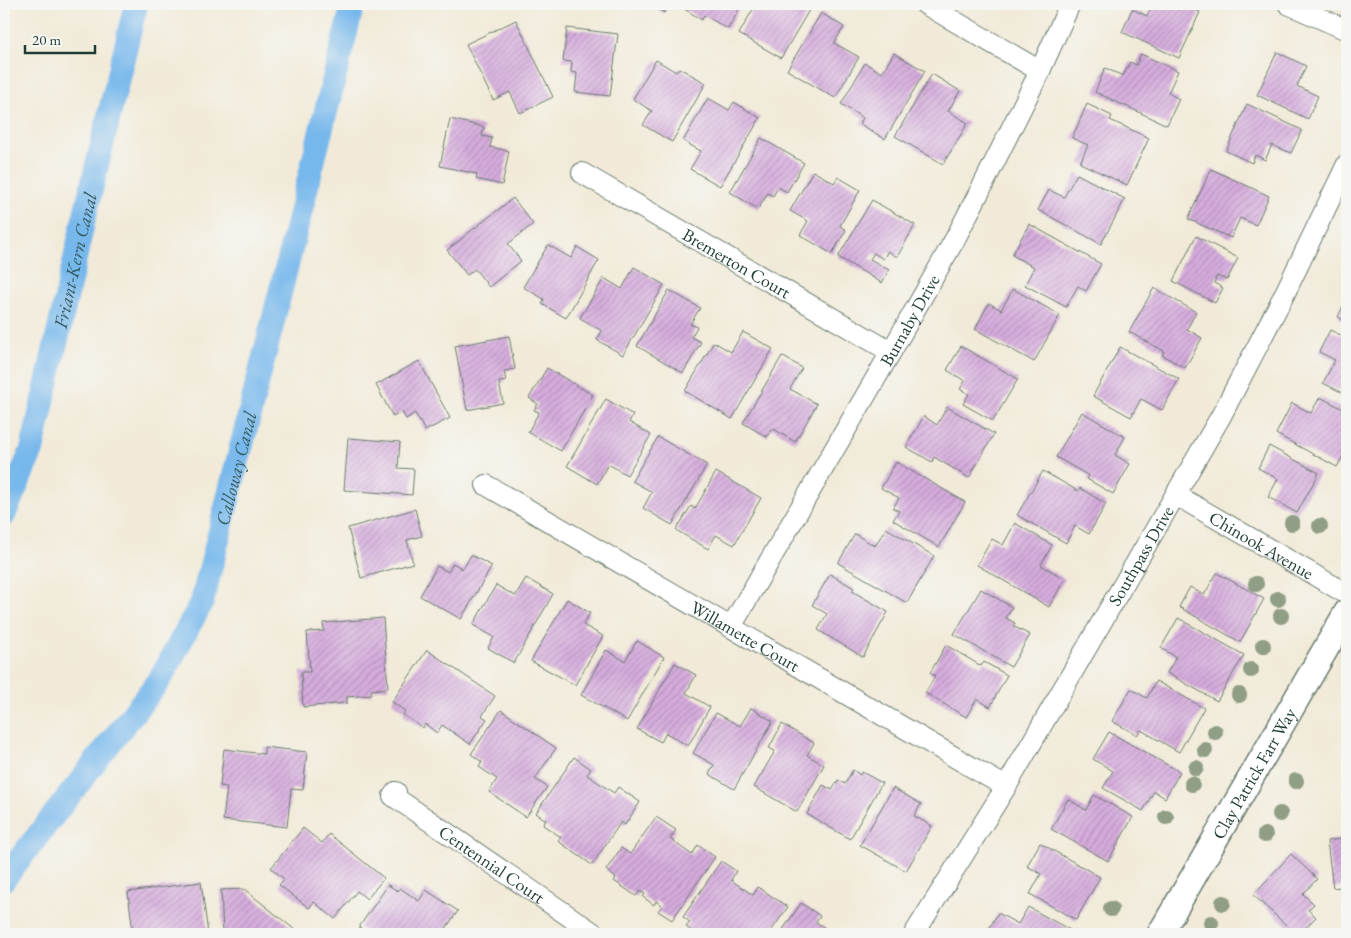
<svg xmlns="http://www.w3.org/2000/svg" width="1351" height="938" font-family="'EB Garamond',serif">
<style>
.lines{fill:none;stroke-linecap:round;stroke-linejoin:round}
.canal{stroke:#77b8ec;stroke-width:24}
.building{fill:url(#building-hatch)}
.minor-casing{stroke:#687a6d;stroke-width:22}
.tertiary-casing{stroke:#687a6d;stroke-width:28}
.minor{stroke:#fff;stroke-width:20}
.tertiary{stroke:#fff;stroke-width:25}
.tree{fill:#909e86}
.labels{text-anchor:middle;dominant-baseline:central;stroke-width:5;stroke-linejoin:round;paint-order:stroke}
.street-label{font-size:18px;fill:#1f3d34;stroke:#f6f6f2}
.water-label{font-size:19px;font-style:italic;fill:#355c62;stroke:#f6f6f2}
</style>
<defs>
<pattern id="building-hatch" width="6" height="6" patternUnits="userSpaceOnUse" patternTransform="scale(1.25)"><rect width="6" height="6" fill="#d7adde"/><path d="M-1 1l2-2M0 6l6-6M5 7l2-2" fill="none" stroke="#ae8eb5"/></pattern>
</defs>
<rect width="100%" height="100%" fill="#f6f6f2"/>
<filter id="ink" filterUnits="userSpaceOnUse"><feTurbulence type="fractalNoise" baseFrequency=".02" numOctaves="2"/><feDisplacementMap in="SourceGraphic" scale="10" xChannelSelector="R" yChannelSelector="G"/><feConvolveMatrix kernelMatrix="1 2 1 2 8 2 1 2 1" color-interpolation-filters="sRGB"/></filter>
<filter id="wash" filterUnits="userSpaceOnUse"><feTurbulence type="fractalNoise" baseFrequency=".0096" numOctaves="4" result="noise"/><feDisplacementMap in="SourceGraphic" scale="20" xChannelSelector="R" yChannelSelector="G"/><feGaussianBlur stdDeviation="1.12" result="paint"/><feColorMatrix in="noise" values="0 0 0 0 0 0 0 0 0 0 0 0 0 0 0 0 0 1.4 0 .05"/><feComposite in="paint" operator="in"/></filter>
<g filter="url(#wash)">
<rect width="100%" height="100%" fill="#f1ead8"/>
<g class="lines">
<g class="canal">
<path id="s1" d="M4 515 32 450 83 223 136 4"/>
<path id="s2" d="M4 879 160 679 202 602 353 4"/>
</g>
</g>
<g id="blocks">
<path class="building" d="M649 4H670L664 13Z
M683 4H742L728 29 704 15 702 20 681 7Z
M756 4 763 8 766 4H773L782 9 785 4H809L812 5 781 58 739 34Z
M1153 4H1182L1200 12 1179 58 1122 32 1132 9 1147 16Z
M821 13 844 27 834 43 859 57 835 98 787 70Z
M516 20 553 97 520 113 510 92 493 100 466 44Z
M567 28 618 34 610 96 575 92 577 73 571 72 572 62 563 61Z
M1277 52 1306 66 1297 86 1318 96 1308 119 1257 95Z
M894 53 925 71 885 139 860 124 863 118 841 104 865 63 882 73Z
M1141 54 1178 71 1168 93 1179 99 1167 125 1095 92 1105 68 1123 76 1130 62 1136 65Z
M656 60 676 72 679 68 706 83 672 142 643 125 652 111 633 99Z
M932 74 960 91 948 111 968 123 943 164 895 136Z
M708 98 729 110 734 102 760 118 720 186 690 169 701 151 683 141Z
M1087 104 1112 116 1110 120 1149 138 1127 185 1080 163 1088 145 1072 138Z
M1247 104 1302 130 1291 153 1272 145 1265 160 1255 155 1252 163 1226 151Z
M450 119 484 127 482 136 492 138 490 147 509 151 502 185 476 179 477 174 440 166Z
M761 138 804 163 787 192 778 187 773 196 768 193 758 209 730 192Z
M1211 169 1269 196 1256 225 1240 218 1231 238 1188 219Z
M813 171 834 183 838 177 860 190 840 226 846 230 832 254 800 235 808 221 790 211Z
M1077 174 1125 199 1101 244 1038 210 1049 190 1064 197Z
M513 198 533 224 508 244 521 261 489 287 475 269 467 275 447 250Z
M872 200 915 225 897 257 888 251 883 259 874 253 870 259 889 270 882 283 838 257Z
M1029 224 1101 264 1086 291 1078 286 1066 307 1025 285 1034 267 1012 255Z
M1196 236 1238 258 1227 280 1217 276 1214 283 1223 288 1215 303 1173 281Z
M548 245 571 258 577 247 599 260 566 318 542 304 544 299 523 287Z
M634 267 664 285 623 355 597 340 602 331 580 318 604 278 622 289Z
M1154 288 1196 312 1187 329 1202 338 1185 368 1162 355 1164 351 1129 332Z
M1013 289 1060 315 1034 362 975 329 989 303 1001 310Z
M669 290 700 308 690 324 697 327 691 337 701 342 683 373 637 346Z
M1347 297V322L1338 317Z
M1330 330 1347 338V395L1323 383 1335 360 1319 352Z
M743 332 773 349 732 419 685 391 714 342 731 352Z
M509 336 515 369 504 371 506 381 499 382 503 403 467 410 455 346Z
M961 346 1018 379 993 421 963 404 969 394 960 389 965 381 947 370Z
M1120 347 1179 379 1162 410 1141 399 1131 417 1093 396Z
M782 356 802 368 790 389 817 404 795 442 772 428 767 437 743 423Z
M419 361 450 418 425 431 415 413 406 419 402 412 393 417 376 385Z
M547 368 593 395 561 451 528 432 539 412 534 410 538 404 529 398Z
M1320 397 1347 411V449L1337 467 1276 434 1292 403 1311 413Z
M606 399 633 415 629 422 651 435 627 475 608 464 597 484 567 466Z
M947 407 994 434 969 478 934 457 932 462 906 447 924 416 937 425Z
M1082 412 1125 437 1115 455 1130 464 1113 494 1087 479 1089 476 1056 457Z
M658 437 707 465 672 525 643 508 652 492 632 481Z
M348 438 400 442 398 468 414 469 412 495 344 490Z
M1269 446 1319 473 1297 513 1268 497 1278 479 1258 468Z
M896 462 965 502 939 547 893 520 899 511 893 508 899 498 881 488Z
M1043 471 1078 491 1080 488 1106 504 1089 534 1075 526 1066 543 1017 515Z
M716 472 761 498 734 545 716 535 708 549 676 530 691 506 695 509Z
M415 509 422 536 407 540 413 563 361 578 348 528Z
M1015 523 1052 545 1041 565 1065 579 1049 607 977 565 992 539 1003 545Z
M886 528 934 556 907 603 838 563 855 534 875 546Z
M471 555 492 566 461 619 420 596 437 566 448 572 453 563 463 569Z
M1217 573 1264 599 1240 642 1179 607 1190 587 1204 595Z
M830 574 854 588 852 591 888 612 863 657 818 630 827 614 812 605Z
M526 578 553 594 514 663 488 648 494 637 473 625 496 585 515 596Z
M981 589 1012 607 1006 618 1015 623 1013 626 1030 635 1011 667 954 634Z
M567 599 590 613 583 625 603 636 575 685 531 661Z
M383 618 388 688 371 690V695L347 697V703L303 707 301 672H310L307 632 324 631 323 623Z
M1178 618 1244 655 1217 701 1167 673 1176 657 1161 648Z
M637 641 664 657 627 721 581 695 606 650 625 661Z
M946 645 981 666 984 662 1007 675 990 707 977 699 966 717 925 693 935 676 930 673Z
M427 650 495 696 482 716 487 719 470 744 442 725 437 733 425 724 423 728 403 715 405 711 392 702Z
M675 663 696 675 686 693 710 707 688 746 666 733 661 742 637 729Z
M1156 681 1204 708 1179 752 1141 730 1137 735 1112 721 1131 689 1147 698Z
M751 708 773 721 734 789 709 774 714 765 693 753 716 713 740 726Z
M501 710 556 748 535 779 547 787 526 817 489 792 497 779 479 767 482 762 471 754Z
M782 724 814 743 807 755 824 765 797 812 754 787 775 751 769 748Z
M1109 732 1180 772 1165 798 1154 791 1143 811 1103 788 1113 771 1093 759Z
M264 747 307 752 303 790 291 789 287 827 223 820 227 787 220 786 224 749 264 754Z
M574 757 591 769 587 775 614 793 618 787 640 802 625 825 621 822 592 865 558 841 561 837 543 825 546 820 536 813Z
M853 770 860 775 862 772 882 783 850 839 807 814 823 785 832 790 838 780 845 784Z
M893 788 921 804 914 816 932 826 906 871 860 845Z
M1094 795 1133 817 1108 861 1051 829 1068 799 1086 810Z
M656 817 676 830 670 839 692 855 698 845 715 857 672 920 658 911 662 906 656 901 654 905 643 897 645 894 640 891 636 896 614 881 616 878 606 870 621 848 630 854Z
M303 828 322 843 329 834 384 878 367 899 357 891 335 919 314 902 309 908 279 885 284 879 271 868Z
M1347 838V886L1333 888 1327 841Z
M1040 843 1100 877 1076 920 1030 894 1041 874 1027 866Z
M1291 854 1317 879 1303 894 1314 904 1308 910 1316 917 1300 934H1296L1253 895Z
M721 861 736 871 731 880 753 895 758 887 788 907 769 934H696L686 927 690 922 683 917Z
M201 882 208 934H123V933L133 932 128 892Z
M388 885 398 891 400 888 419 901 426 890 458 911 442 934 439 932 438 934H369L359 927Z
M244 889 300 934H223L221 890Z
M801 903 820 916 816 922 834 934H780Z
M1028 907 1070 930 1067 934H986L998 913 1018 924Z"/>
</g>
</g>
<g filter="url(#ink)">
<use href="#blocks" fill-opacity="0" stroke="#687a6d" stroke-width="1"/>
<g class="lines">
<defs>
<g id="minor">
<path d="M925 4 1040 71"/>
<path d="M1288 4 1347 30"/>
<path id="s3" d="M582 173 891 352"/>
<path id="s4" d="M486 485 1006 787"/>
<path id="s5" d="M1176 495 1347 594"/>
<path id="s6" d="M731 627 891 352 955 239 984 183 1040 71 1070 4"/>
<path id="s7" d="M396 792 393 796 595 934"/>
<path id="s8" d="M914 934 1006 787 1221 416 1284 295 1347 164"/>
</g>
<g id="tertiary">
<path id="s9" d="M1160 934 1347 612"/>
</g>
</defs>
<use href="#minor" class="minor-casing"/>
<use href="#tertiary" class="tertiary-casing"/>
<use href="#minor" class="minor"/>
<use href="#tertiary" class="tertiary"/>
</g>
<g class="tree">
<circle cx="1292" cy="523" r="8"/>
<circle cx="1320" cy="526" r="8"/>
<circle cx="1256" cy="584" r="8"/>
<circle cx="1278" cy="599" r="8"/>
<circle cx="1281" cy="616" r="8"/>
<circle cx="1263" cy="646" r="8"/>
<circle cx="1251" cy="670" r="8"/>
<circle cx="1239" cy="695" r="8"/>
<circle cx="1215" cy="732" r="8"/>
<circle cx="1205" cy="750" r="8"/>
<circle cx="1196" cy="768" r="8"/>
<circle cx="1296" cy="781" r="8"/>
<circle cx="1192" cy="784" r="8"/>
<circle cx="1280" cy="814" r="8"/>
<circle cx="1166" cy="817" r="8"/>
<circle cx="1265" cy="835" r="8"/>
<circle cx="1223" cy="903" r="8"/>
<circle cx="1111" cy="909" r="8"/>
<circle cx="1211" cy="923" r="8"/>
</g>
</g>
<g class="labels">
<g class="street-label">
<text stroke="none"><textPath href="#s3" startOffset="179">Bremerton Court</textPath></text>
<text stroke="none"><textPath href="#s6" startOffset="355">Burnaby Drive</textPath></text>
<text stroke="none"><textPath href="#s5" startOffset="99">Chinook Avenue</textPath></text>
<text stroke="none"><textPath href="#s8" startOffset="441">Southpass Drive</textPath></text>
<text stroke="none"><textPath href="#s4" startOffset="300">Willamette Court</textPath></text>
<text stroke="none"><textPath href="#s9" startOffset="186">Clay Patrick Farr Way</textPath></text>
<text stroke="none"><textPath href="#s7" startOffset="125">Centennial Court</textPath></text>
</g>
<g class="water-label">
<text stroke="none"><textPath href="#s1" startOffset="265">Friant-Kern Canal</textPath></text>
<text stroke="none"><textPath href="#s2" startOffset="479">Calloway Canal</textPath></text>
</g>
</g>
<rect width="1351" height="938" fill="none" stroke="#f6f6f2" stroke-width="20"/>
<path d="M25 45v8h70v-8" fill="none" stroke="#1f3d34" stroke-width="2.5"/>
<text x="32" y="45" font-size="15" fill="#1f3d34" stroke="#f6f6f2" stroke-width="4" paint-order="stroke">20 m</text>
</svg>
